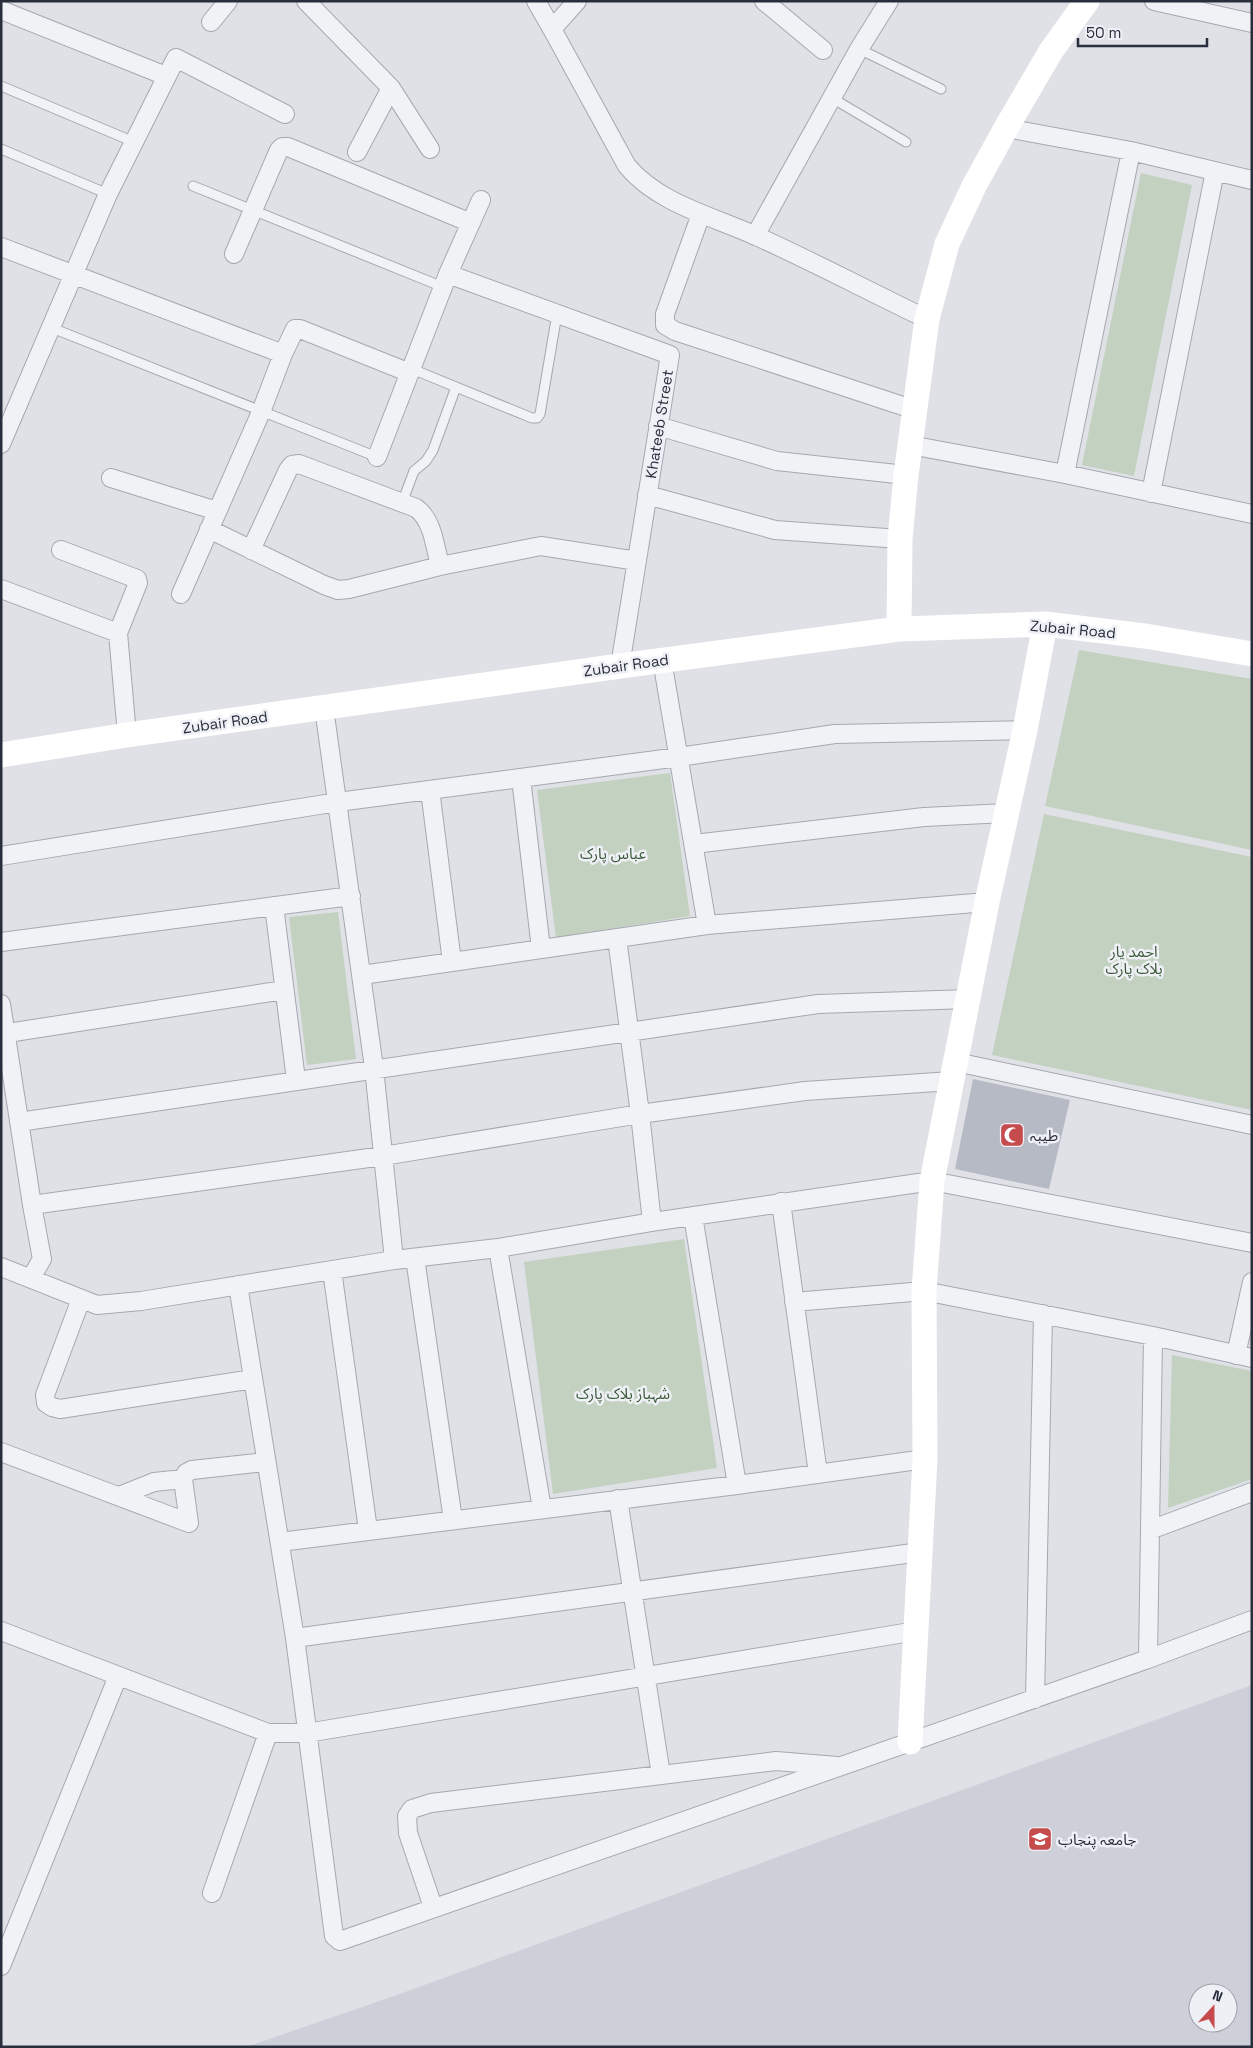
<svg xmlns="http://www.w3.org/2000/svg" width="1253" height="2048" font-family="'Space Grotesk','Noto Sans Arabic',sans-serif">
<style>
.built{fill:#cdd0d9;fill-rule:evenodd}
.green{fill:#c3d1c0}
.building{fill:#b6bac4}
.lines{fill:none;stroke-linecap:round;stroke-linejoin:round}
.lane-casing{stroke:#a5a8b1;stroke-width:11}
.street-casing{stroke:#a5a8b1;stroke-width:20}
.lane{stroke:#f1f2f6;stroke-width:9}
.street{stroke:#f1f2f6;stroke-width:18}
.secondary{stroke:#fff;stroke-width:25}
.labels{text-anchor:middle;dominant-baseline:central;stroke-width:5;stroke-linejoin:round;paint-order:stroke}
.street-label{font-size:15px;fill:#292e3d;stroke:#eef0f5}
.park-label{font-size:15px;fill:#395837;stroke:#eef0f5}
.poi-label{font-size:15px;fill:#292e3d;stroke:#eef0f5;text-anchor:start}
</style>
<rect width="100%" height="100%" fill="#dfe1e7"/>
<path class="built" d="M1252 1685V2047H246L394 1996ZM1198 1993H1228V2023H1198Z"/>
<path class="green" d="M1141 173 1192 185 1134 476 1082 465Z
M1079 650 1252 679V850L1045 806Z
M670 773 690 916 556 938 537 790Z
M1044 814 1252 857V1110L992 1055Z
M338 912 356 1059 307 1065 289 917Z
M684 1239 717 1468 553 1494 524 1262Z
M1172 1355 1252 1371V1479L1168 1508Z"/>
<path class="building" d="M973 1079 1070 1100 1049 1189 955 1169Z"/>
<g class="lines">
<defs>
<path id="lane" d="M859 49 941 89
M1 86 134 142
M832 98 906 142
M1 149 108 194
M193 186 443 287
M52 328 377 457
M412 369 532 418H537L540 414 557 314
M402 503 414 471 426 461 433 450 456 387"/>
<path id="street" d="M306 1 391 88 430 149
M536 1 552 29
M577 1 552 29 627 166C659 204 712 216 756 236 814 262 870 292 927 319
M764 1 823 50
M1154 1 1252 23
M1 10 166 76
M211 22 228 1
M1006 128 1131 151 1252 180
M357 152 391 88
M701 214 665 314V325L675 331 915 410
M755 236 859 49 889 1
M1 247 283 354 295 329H300L410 373
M234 254 279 150 282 147H288L471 223
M448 274 670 355 620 666
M658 426 777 461 906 475
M1 444 108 194 176 58 285 114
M910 445 1065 474 1252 514
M377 457 448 274 481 200
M1065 474 1131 151
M111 478 217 511
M1151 493 1215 171
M647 495 775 530 900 539
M209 529 324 585 338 590 349 589 440 566 541 546 637 561
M61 550 137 579 138 583 118 633 127 735
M251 550 288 470 292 465 299 464 416 508C433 520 435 547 440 566
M1 589 118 633
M181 594 261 412 283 354
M662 660 707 925
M324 708 374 1068 394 1260
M521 778 541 949
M430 790 452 962
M694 844 924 817 1007 813
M1 856 338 802 679 757 835 734 1025 730
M274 906 296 1080
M617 938 640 1114 652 1222
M1 942 351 896
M362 975 707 925 987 902
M1 1004 32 1205 42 1259 31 1278
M1 1034 284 990
M956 1062 1252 1125
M19 1122 818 1004 969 999
M781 1202 818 1474
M32 1205 383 1156 640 1114 805 1091 951 1081
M693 1216 737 1485
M498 1248 542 1509
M415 1258 453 1520
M1 1267 97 1305 141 1301 394 1260 498 1248 652 1222 932 1181 1252 1243
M332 1270 368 1530
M238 1285 295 1638 334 1936 340 1941 1148 1659 1252 1620
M81 1299 45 1395 46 1403 52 1407 60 1409 253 1379
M794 1302 924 1291 1153 1336 1252 1358
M1236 1355 1252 1282
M1 1452 189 1523 183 1479 186 1473 192 1470 265 1462
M119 1496 154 1482 183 1479
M1150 1530 1252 1492
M280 1542 737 1485 925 1459
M1 1631 268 1733H307L916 1631
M295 1638 920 1552
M1148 1659 1153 1336
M1035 1699 1043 1314
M661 1775 776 1761 837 1766
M212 1893 268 1733
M433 1907 408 1833 407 1816 412 1809 431 1803 661 1775 618 1499
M1 1966 118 1676"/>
</defs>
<use href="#lane" class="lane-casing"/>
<use href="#street" class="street-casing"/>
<use href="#lane" class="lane"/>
<use href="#street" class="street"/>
<path class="secondary" d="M899 629 900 539 906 475 927 319 947 244 974 186 1006 128 1051 51 1087 1
M1 755 127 735 620 666 899 629 1045 624 1145 636 1252 654
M910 1742 925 1459 924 1291 932 1181 987 902 1025 730 1045 624"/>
</g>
<defs>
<symbol id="mosque-square" viewBox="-11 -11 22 22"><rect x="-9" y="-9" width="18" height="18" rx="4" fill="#c64b4d" stroke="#eef0f5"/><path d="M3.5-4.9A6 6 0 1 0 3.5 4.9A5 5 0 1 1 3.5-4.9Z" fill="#fff"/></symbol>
<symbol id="university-square" viewBox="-11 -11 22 22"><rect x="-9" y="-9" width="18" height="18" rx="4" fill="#c64b4d" stroke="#eef0f5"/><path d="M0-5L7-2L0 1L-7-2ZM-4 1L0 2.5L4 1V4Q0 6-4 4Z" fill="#fff"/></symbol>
</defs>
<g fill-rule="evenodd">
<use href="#mosque-square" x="998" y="1121" width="28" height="28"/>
<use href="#university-square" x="1026" y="1825" width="28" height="28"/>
</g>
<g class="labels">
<g class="street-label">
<text transform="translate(659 424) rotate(-81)">Khateeb Street</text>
<text transform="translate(1073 629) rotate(5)">Zubair Road</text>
<text transform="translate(626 665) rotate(-8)">Zubair Road</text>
<text transform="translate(225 722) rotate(-8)">Zubair Road</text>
</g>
<g class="park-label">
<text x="613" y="853">عباس پارک</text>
<text x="1134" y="951">احمد یار<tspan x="1134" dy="17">بلاک پارک</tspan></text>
<text x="623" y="1393">شہباز بلاک پارک</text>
</g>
<g class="poi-label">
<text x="1030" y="1135">طیبہ</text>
<text x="1058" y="1839">جامعہ پنجاب</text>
</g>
</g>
<rect width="1253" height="2048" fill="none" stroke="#292e3d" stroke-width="5"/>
<g transform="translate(1213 2008) rotate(21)"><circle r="24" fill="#eef0f5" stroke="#9fa2ab"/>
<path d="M0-4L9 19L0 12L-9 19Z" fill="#c64b4d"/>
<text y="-8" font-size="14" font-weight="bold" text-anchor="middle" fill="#292e3d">N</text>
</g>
<path d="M1078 38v8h129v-8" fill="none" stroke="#292e3d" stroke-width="2.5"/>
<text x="1086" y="38" font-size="15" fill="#292e3d" stroke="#eef0f5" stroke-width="4" paint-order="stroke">50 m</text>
</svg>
